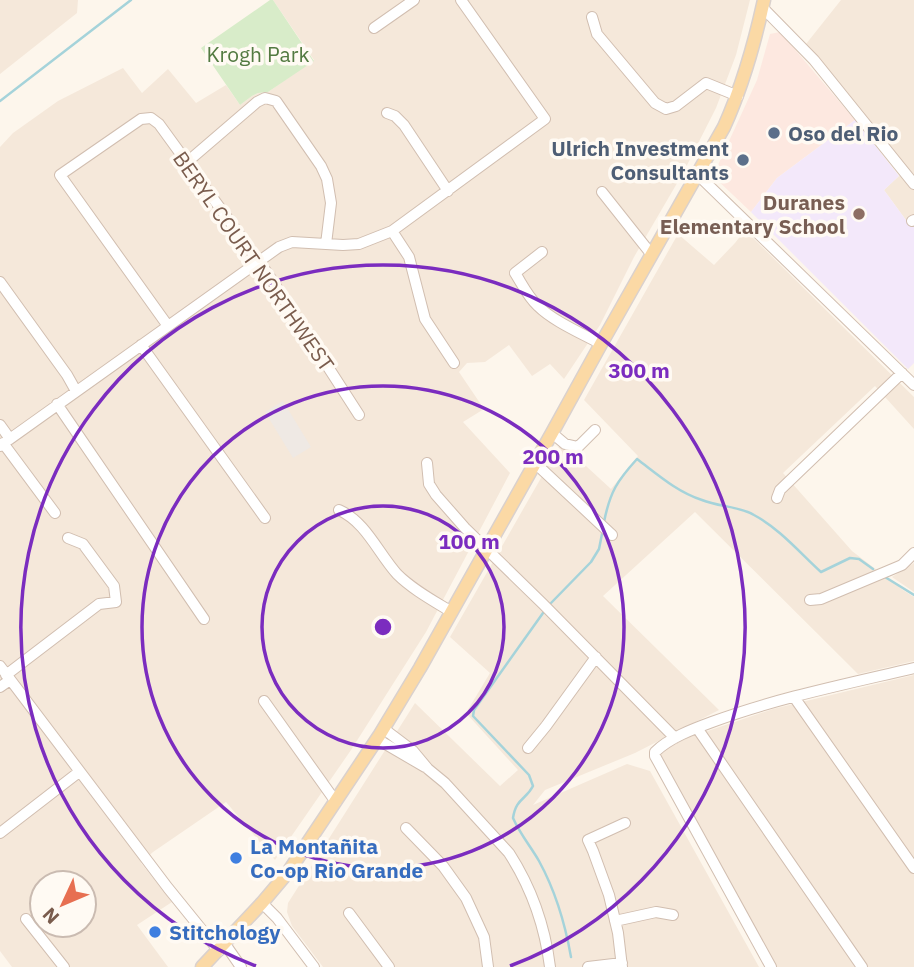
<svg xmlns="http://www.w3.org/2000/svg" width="914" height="967" font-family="'IBM Plex Sans',sans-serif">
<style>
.residential{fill:#f5e8da;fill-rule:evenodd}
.commercial{fill:#fde8e0}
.industrial{fill:#efe9e4}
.education{fill:#f3e8fa}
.green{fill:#d8ecc9}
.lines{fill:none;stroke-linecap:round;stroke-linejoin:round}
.stream{stroke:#a5d3da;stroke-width:2.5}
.minor-casing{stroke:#d1beb0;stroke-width:12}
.major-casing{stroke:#dad1cd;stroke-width:15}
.minor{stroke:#fff;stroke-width:10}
.major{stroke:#fbd9a5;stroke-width:12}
.ring{fill:none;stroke:#7b2cbf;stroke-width:3.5}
.service-dot{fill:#5c6f8a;stroke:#fffaf3;stroke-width:2.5}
.education-dot{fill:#8d6e63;stroke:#fffaf3;stroke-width:2.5}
.shop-dot{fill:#3f7fe0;stroke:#fffaf3;stroke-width:2.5}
.labels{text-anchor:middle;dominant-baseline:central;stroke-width:7;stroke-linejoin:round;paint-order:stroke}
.park-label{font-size:21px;fill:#537a41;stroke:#fffaf3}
.service-label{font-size:21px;font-weight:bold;fill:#4e5e75;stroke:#fffaf3;text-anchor:start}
.education-label{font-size:21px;font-weight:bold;fill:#785e54;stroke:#fffaf3;text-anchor:end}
.street-label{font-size:21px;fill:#7a5c4d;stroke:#fffaf3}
.shop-label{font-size:21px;font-weight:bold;fill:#366cbe;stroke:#fffaf3;text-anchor:start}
.centre{fill:#7b2cbf;stroke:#fffaf3;stroke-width:3.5}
.ring-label{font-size:21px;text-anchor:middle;font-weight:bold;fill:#7b2cbf;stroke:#fffaf3;stroke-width:7;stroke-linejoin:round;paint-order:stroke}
</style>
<rect width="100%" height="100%" fill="#fdf6ec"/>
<path class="residential" d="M0 0H78L77 13 0 74Z
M273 0H750L736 55 716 108 683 173 634 257 600 325 564 379 550 364 532 376 509 345 485 362 467 363 459 372 484 409 463 422 510 473 426 632 351 750 275 860 226 802 153 852 141 863 172 902 137 925 168 967H12L0 951V147L13 133 58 101 123 68 142 93 168 69 196 103 226 85 240 105 252 96 258 93 268 92 314 60ZM42 883H84V925H42Z
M841 0H914V227H911L884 190 899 176 909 174 851 98 806 44Z
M745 230 914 397V429L875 386 783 473 852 551 903 590 914 597V661L858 674 695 512 603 596 719 710 635 753 545 790 533 805 627 764 650 771 759 967H323L292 926 287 912 288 903 415 703 500 786 518 770 466 713 490 673 450 637 561 443 611 489 638 456 584 400 678 234 714 265 735 243Z
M914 563V592L892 577Z
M914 675V967H776L659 753 687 738 773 709Z"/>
<path class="commercial" d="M780 32 855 120 777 178 751 212 713 176 757 80 770 34Z"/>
<path class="industrial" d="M283 401 311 447 293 458 265 412Z"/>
<path class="education" d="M855 120 899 176 884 190 911 227H914V363L908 369 751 212 777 178Z"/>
<path class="green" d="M270 0H273L314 61 268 92 258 93 252 96 240 105 201 48Z"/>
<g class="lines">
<path class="stream" d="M0 101 131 0
M604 522C610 492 617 481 637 459 657 474 677 492 702 500 719 507 739 506 754 515 780 529 800 553 821 572L850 558 859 559 873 569
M885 577 914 595
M551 603 591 562 599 549 602 534
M543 613 474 710 473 716 529 775 533 786C526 800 516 798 513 818 520 834 531 847 539 861 556 892 565 923 571 957"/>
<defs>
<path id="minor" d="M762 7 814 60 914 184
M592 17 597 34 655 103 666 109 676 106 706 83 738 96
M374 28 414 0
M387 113 395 116 404 125 448 191
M186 163 257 102 265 98 276 101 321 166 327 179 331 203 326 244
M698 175 914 385
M602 192 652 255
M912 221 914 220
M392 231 409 257 425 319 454 363
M542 252 515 273C522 284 528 297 538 306 553 321 581 333 601 344
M0 282 67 375 76 391
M168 326 60 175 141 119 151 118 159 124 268 274 359 415
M141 345 265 518
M57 404 204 619
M0 425 10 439
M552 433 565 444 578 447 595 430
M3 443 55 513
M0 446 279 247 292 242 343 245 359 244 392 231 545 119 461 0
M427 463 429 484 436 495 465 528 543 604 675 738
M535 463 612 535
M777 498 780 490 902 373
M339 510C366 522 378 553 397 574 412 589 432 600 450 611
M810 600 821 599 902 565 914 553
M0 666 168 888 219 951
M6 675 99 604 116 602 114 586 83 544 68 538
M0 687 10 680
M794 697 914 868
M264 701 336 802
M697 728 862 967
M384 729 413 751 428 769 445 783 509 853C531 887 545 927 550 967
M377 739 425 767
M528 748 546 726 596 657
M406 828 443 866 466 898 484 937 488 967
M0 833 79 772
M262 903 277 918 314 967
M349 913 389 967
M26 919 64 967
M615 921 656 912 673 915
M225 944 241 967
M588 967 622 963
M622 967 618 933 609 895 593 851 588 840 625 823
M771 967 655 756V752C669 738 693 729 712 722 777 698 846 684 914 668"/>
<path id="major" d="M202 967 262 903 289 871 379 736 420 668 552 433 601 344 724 127C743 85 754 46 764 0"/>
</defs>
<use href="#minor" class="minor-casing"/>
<use href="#major" class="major-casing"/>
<use href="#minor" class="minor"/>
<use href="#major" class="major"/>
</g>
<g class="ring">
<circle cx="383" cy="627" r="121"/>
<circle cx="383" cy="627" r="241"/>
<path d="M256 966A362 362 0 1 1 510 966"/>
</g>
<g class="service-dot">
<circle cx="774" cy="133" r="7"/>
<circle cx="743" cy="160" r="7"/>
</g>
<circle class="education-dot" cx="859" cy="214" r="7"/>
<g class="shop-dot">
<circle cx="236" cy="858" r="7"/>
<circle cx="155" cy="932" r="7"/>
</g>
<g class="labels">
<g class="park-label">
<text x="258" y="54">Krogh Park</text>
</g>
<g class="service-label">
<text x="788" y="133">Oso del Rio</text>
<text x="729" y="148" text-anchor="end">Ulrich Investment<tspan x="729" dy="24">Consultants</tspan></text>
</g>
<g class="education-label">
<text x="845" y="202">Duranes<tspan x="845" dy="24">Elementary School</tspan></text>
</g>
<g class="street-label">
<text transform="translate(254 261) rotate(55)">BERYL COURT NORTHWEST</text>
</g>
<g class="shop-label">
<text x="250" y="846">La Montañita<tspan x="250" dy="24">Co-op Rio Grande</tspan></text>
<text x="169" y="932">Stitchology</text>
</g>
</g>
<circle cx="383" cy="627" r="10" class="centre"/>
<g class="ring-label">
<text x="639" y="378">300 m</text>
<text x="553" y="464">200 m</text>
<text x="469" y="549">100 m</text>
</g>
<g transform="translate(63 904) rotate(226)"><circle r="33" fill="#fffaf3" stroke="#cabbb1" stroke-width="2"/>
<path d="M0-5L12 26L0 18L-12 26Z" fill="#e76f51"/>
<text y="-10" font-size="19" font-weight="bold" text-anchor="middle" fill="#7a5c4d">N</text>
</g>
</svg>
